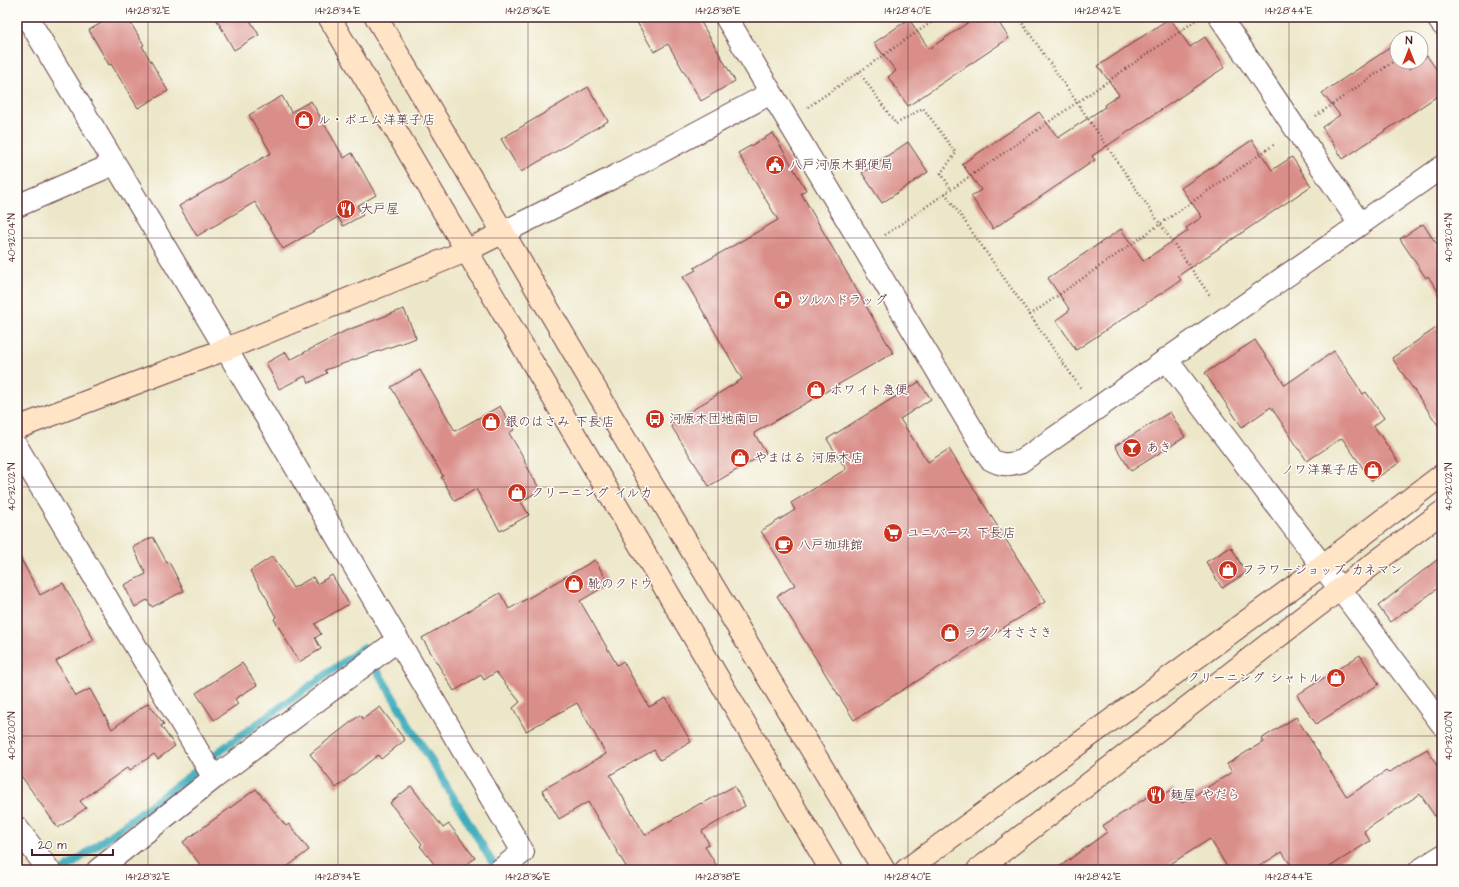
<svg xmlns="http://www.w3.org/2000/svg" width="1459" height="887" font-family="'Architects Daughter','Klee One',sans-serif">
<style>
.lines{fill:none;stroke-linecap:round;stroke-linejoin:round}
.stream{stroke:#3eacbc;stroke-width:8}
.building{fill:#da8e89}
.street-casing{stroke:#623d43;stroke-width:24}
.secondary-casing{stroke:#623d43;stroke-width:24}
.path{stroke:#623d43;stroke-width:2.5;stroke-dasharray:1 3;stroke-linecap:butt}
.street{stroke:#fff;stroke-width:22}
.secondary{stroke:#ffe4c6;stroke-width:22}
.ticks{fill:none;stroke:#4a1f2b;stroke-width:1;stroke-opacity:0.45}
.labels{text-anchor:middle;dominant-baseline:central;stroke-width:3;stroke-linejoin:round;paint-order:stroke}
.poi-label{font-size:13px;fill:#4a1f2b;stroke:#fdfcf7;text-anchor:start}
.neatline{fill:none;stroke:#4a1f2b;stroke-width:1.5}
.ticks-label{font-size:10px;text-anchor:middle;fill:#4a1f2b}
</style>
<rect width="100%" height="100%" fill="#fdfcf7"/>
<filter id="ink" filterUnits="userSpaceOnUse"><feTurbulence type="fractalNoise" baseFrequency=".025" numOctaves="2"/><feDisplacementMap in="SourceGraphic" scale="8" xChannelSelector="R" yChannelSelector="G"/><feConvolveMatrix kernelMatrix="1 2 1 2 8 2 1 2 1" color-interpolation-filters="sRGB"/></filter>
<filter id="wash" filterUnits="userSpaceOnUse"><feTurbulence type="fractalNoise" baseFrequency=".012" numOctaves="4" result="noise"/><feDisplacementMap in="SourceGraphic" scale="16" xChannelSelector="R" yChannelSelector="G"/><feGaussianBlur stdDeviation="0.9" result="paint"/><feColorMatrix in="noise" values="0 0 0 0 0 0 0 0 0 0 0 0 0 0 0 0 0 1.4 0 .05"/><feComposite in="paint" operator="in"/></filter>
<g filter="url(#wash)">
<rect width="100%" height="100%" fill="#ede7c9"/>
<g class="lines">
<path class="stream" d="M64 870 188 777 221 750 363 648 384 682 497 870"/>
</g>
<g id="blocks">
<path class="building" d="M112 17H127L144 45 142 46 168 91 138 108 111 64 109 65 89 30Z
M215 17H248L259 35 234 50Z
M634 17H698L735 81 701 101 668 44 654 52Z
M976 17H995L1009 38 908 106 888 77 896 71 874 43 909 19 929 49Z
M1170 18 1190 47 1205 37 1225 67 1092 156 1095 160 993 229 971 196 981 190 962 164 1039 112 1058 138 1105 107 1104 105 1119 95 1098 66Z
M1394 45 1397 50V62H1405L1409 69 1419 62H1421V60L1427 56 1442 77V93L1343 159 1322 127 1340 115 1322 93Z
M588 87 608 121 521 172 501 139Z
M282 96 291 112 311 101 344 158 352 153 376 195 357 206 363 215 343 226 338 217 283 249 255 202 197 236 179 206 271 153 249 115Z
M773 133 806 190 801 193 893 353 754 433 766 453 709 486 670 424 742 379 683 277 696 270 694 268 778 220 738 153Z
M1252 140 1272 170 1292 157 1311 186 1178 276 1181 280 1076 350 1056 320 1070 310 1048 278 1121 229 1143 261 1188 231 1186 228 1202 217 1181 188Z
M908 142 928 172 882 203 862 173Z
M1423 224 1442 252V297L1428 276 1426 278 1400 239Z
M404 309 416 338 325 370 327 373 309 383 305 376 279 389 266 363 286 352 290 360 345 331Z
M1442 324V431L1392 358Z
M1255 340 1285 385 1334 351 1363 394 1366 392 1384 418 1374 426 1399 463 1372 481 1342 438 1307 461 1271 407 1242 427 1205 373Z
M420 370 455 431 500 406 514 430 509 433 525 460 524 461 540 490 521 502 529 515 500 531 476 489 455 501 441 477 443 476 391 387Z
M919 382 931 399 900 419 928 462 949 449 1045 602 854 720 777 596 795 585 761 531 795 510 791 503 846 469 827 439Z
M1170 412 1185 437 1131 471 1115 446Z
M153 537 167 563 169 562 184 591 152 607 147 600 135 607 124 585 146 574 133 547Z
M1231 547 1246 573 1222 588 1206 562Z
M17 551 40 595 63 583 94 640 56 661 76 696 90 689 112 729 148 703 164 724 161 726 175 746 158 759 154 754 130 770 128 767 80 801 86 808 58 828 17 770Z
M273 556 293 588 313 577 317 584 332 575 349 604 315 624 321 634 315 638 321 649 299 662 274 619 276 617 268 602H269L250 571Z
M1442 556V585L1406 612 1405 611 1390 622 1378 606Z
M595 560 609 584 580 601 617 665 623 661 649 707 666 698 691 742 660 760 654 750 610 775 645 835 701 803 702 804 734 786 745 806 702 831 709 844 705 846 719 870H628L588 802 559 819 542 790 606 754 577 703 526 731 513 708 520 702 496 672 484 680 481 675 454 691 422 638 500 593 509 609Z
M1360 655 1379 684 1316 724 1297 695Z
M242 663 257 685 235 699 238 704 214 720 196 693Z
M380 707 405 740 381 759 378 755 336 788 310 754 360 715 363 719Z
M1296 717 1347 797 1386 771 1388 773 1427 749 1442 774V827L1420 794 1364 831 1370 841 1325 870H1294L1282 852 1253 870H1229L1210 839 1161 870H1055L1107 832 1102 826 1157 791 1161 796 1173 789 1182 803 1232 772 1227 764 1263 742 1261 739Z
M411 786 443 828 449 824 475 858 460 870H439L420 846 422 844 390 803Z
M256 789 286 826 289 824 309 850 283 870H204L183 842Z"/>
</g>
</g>
<g filter="url(#ink)">
<use href="#blocks" fill-opacity="0" stroke="#623d43" stroke-width="1"/>
<g class="lines">
<defs>
<path id="street" d="M27 17 226 349 523 852 500 870
M726 17 990 459C1002 466 1007 465 1020 462L1442 167
M1220 17 1360 224
M1437 17 1442 24
M17 206 114 164
M502 233 612 178 771 93
M1166 359 1442 724
M17 447 214 778
M17 828 49 870
M98 870 214 778 398 640
M1420 870 1442 856"/>
<path id="secondary" d="M329 17 831 870
M376 17 645 473 884 870
M17 428 226 349 466 251 502 233
M906 870 1322 566 1442 475
M978 870 1311 611 1442 512"/>
</defs>
<use href="#street" class="street-casing"/>
<use href="#secondary" class="secondary-casing"/>
<path class="path" d="M1018 17C1083 110 1146 205 1211 297
M859 72 896 124 923 108 956 153 941 173 951 189
M808 107 939 17
M1316 116 1397 59
M945 193 1082 390
M885 235 1195 21
M1030 315 1275 144"/>
<use href="#street" class="street"/>
<use href="#secondary" class="secondary"/>
</g>
</g>
<path class="ticks" d="M148 17V870M338 17V870M528 17V870M718 17V870M908 17V870M1098 17V870M1289 17V870M17 238H1442M17 487H1442M17 736H1442"/>
<defs>
<symbol id="shop-disc" viewBox="-11 -11 22 22"><circle r="9.5" fill="#c8321e" stroke="#fdfcf7"/><path d="M-5-2.5h2.3a2.7 3.5 0 0 1 5.4 0H5L5.5 6h-11ZM-1.5-2.5h3a1.5 2.3 0 0 0-3 0Z" fill="#fff"/></symbol>
<symbol id="civic-disc" viewBox="-11 -11 22 22"><circle r="9.5" fill="#c8321e" stroke="#fdfcf7"/><path d="M-.6-6.5H3V-4.5H.6V-3L4-1V1h2V6H-6V1h2V-1L-.6-3ZM-1.2 2.5V6h2.4V2.5Z" fill="#fff"/></symbol>
<symbol id="restaurant-disc" viewBox="-11 -11 22 22"><circle r="9.5" fill="#c8321e" stroke="#fdfcf7"/><path d="M-5-6h1v4h1v-4h1v4h1v-4h1v5L-1.5 .5V6h-2V.5L-5-1ZM5-6V6H3V1.5H1.5Q1.5-4 5-6Z" fill="#fff"/></symbol>
<symbol id="pharmacy-disc" viewBox="-11 -11 22 22"><circle r="9.5" fill="#c8321e" stroke="#fdfcf7"/><path d="M-2-6h4v4h4v4h-4v4h-4v-4h-4v-4h4Z" fill="#fff"/></symbol>
<symbol id="bus-disc" viewBox="-11 -11 22 22"><circle r="9.5" fill="#c8321e" stroke="#fdfcf7"/><path d="M-5-6H5V4H4V6H2V4H-2V6H-4V4H-5ZM-3.5-4V0h7V-4ZM-3.5 1.2v1.5H-2V1.2ZM2 1.2v1.5H3.5V1.2Z" fill="#fff"/></symbol>
<symbol id="bar-disc" viewBox="-11 -11 22 22"><circle r="9.5" fill="#c8321e" stroke="#fdfcf7"/><path d="M-6-5H6L.8 .8V4.5H3.5V6h-7V4.5H-.8V.8Z" fill="#fff"/></symbol>
<symbol id="supermarket-disc" viewBox="-11 -11 22 22"><circle r="9.5" fill="#c8321e" stroke="#fdfcf7"/><path d="M-6-5.5h2.5l.6 2H6L4.5 2H-2.5L-4.4-4H-6ZM-1.5 3.2a1.3 1.3 0 1 0 .1 0ZM3 3.2a1.3 1.3 0 1 0 .1 0Z" fill="#fff"/></symbol>
<symbol id="cafe-disc" viewBox="-11 -11 22 22"><circle r="9.5" fill="#c8321e" stroke="#fdfcf7"/><path d="M-5.5-4.5H6V0H3Q3 3.5 0 3.5H-2.5Q-5.5 3.5-5.5 0ZM3-3.2v2h1.7v-2ZM-6 4.5H4V6H-6Z" fill="#fff"/></symbol>
</defs>
<g fill-rule="evenodd">
<use href="#shop-disc" x="293" y="109" width="22" height="22"/>
<use href="#civic-disc" x="764" y="154" width="22" height="22"/>
<use href="#restaurant-disc" x="335" y="198" width="22" height="22"/>
<use href="#pharmacy-disc" x="772" y="289" width="22" height="22"/>
<use href="#shop-disc" x="805" y="379" width="22" height="22"/>
<use href="#bus-disc" x="644" y="408" width="22" height="22"/>
<use href="#shop-disc" x="480" y="411" width="22" height="22"/>
<use href="#bar-disc" x="1121" y="437" width="22" height="22"/>
<use href="#shop-disc" x="729" y="447" width="22" height="22"/>
<use href="#shop-disc" x="1362" y="459" width="22" height="22"/>
<use href="#shop-disc" x="506" y="482" width="22" height="22"/>
<use href="#supermarket-disc" x="882" y="522" width="22" height="22"/>
<use href="#cafe-disc" x="773" y="534" width="22" height="22"/>
<use href="#shop-disc" x="1217" y="559" width="22" height="22"/>
<use href="#shop-disc" x="563" y="573" width="22" height="22"/>
<use href="#shop-disc" x="939" y="622" width="22" height="22"/>
<use href="#shop-disc" x="1325" y="667" width="22" height="22"/>
<use href="#restaurant-disc" x="1145" y="784" width="22" height="22"/>
</g>
<g class="labels">
<g class="poi-label">
<text x="318" y="120">ル・ポエム洋菓子店</text>
<text x="789" y="165">八戸河原木郵便局</text>
<text x="360" y="209">大戸屋</text>
<text x="797" y="300">ツルハドラッグ</text>
<text x="830" y="390">ホワイト急便</text>
<text x="669" y="419">河原木団地南口</text>
<text x="505" y="422">銀のはさみ 下長店</text>
<text x="1146" y="448">あき</text>
<text x="754" y="458">やまはる 河原木店</text>
<text x="1359" y="470" text-anchor="end">ノワ洋菓子店</text>
<text x="531" y="493">クリーニング イルカ</text>
<text x="907" y="533">ユニバース 下長店</text>
<text x="798" y="545">八戸珈琲館</text>
<text x="1242" y="570">フラワーショップ カネマン</text>
<text x="588" y="584">靴のクドウ</text>
<text x="964" y="633">ラグノオささき</text>
<text x="1322" y="678" text-anchor="end">クリーニング シャトル</text>
<text x="1170" y="795">麺屋 やだら</text>
</g>
</g>
<rect width="1459" height="887" fill="none" stroke="#fdfcf7" stroke-width="44"/>
<g transform="translate(1409 50)"><circle r="19" fill="#fdfcf7" stroke="#b5a4a5"/>
<path d="M0-3L7 15L0 10L-7 15Z" fill="#c8321e"/>
<text y="-6" font-size="11" font-weight="bold" text-anchor="middle" fill="#4a1f2b">N</text>
</g>
<path d="M32 849v6h81v-6" fill="none" stroke="#4a1f2b" stroke-width="2"/>
<text x="38" y="849" font-size="12" fill="#4a1f2b" stroke="#fdfcf7" stroke-width="3" paint-order="stroke">20 m</text>
<rect x="22" y="22" width="1415" height="843" class="neatline"/>
<g class="ticks-label">
<text x="148" y="14">141°28'32"E</text>
<text x="338" y="14">141°28'34"E</text>
<text x="528" y="14">141°28'36"E</text>
<text x="718" y="14">141°28'38"E</text>
<text x="908" y="14">141°28'40"E</text>
<text x="1098" y="14">141°28'42"E</text>
<text x="1289" y="14">141°28'44"E</text>
<text transform="translate(11 238) rotate(-90)" y="4">40°32'04"N</text>
<text transform="translate(1448 238) rotate(-90)" y="4">40°32'04"N</text>
<text transform="translate(11 487) rotate(-90)" y="4">40°32'02"N</text>
<text transform="translate(1448 487) rotate(-90)" y="4">40°32'02"N</text>
<text transform="translate(11 736) rotate(-90)" y="4">40°32'00"N</text>
<text transform="translate(1448 736) rotate(-90)" y="4">40°32'00"N</text>
<text x="148" y="880">141°28'32"E</text>
<text x="338" y="880">141°28'34"E</text>
<text x="528" y="880">141°28'36"E</text>
<text x="718" y="880">141°28'38"E</text>
<text x="908" y="880">141°28'40"E</text>
<text x="1098" y="880">141°28'42"E</text>
<text x="1289" y="880">141°28'44"E</text>
</g>
</svg>
